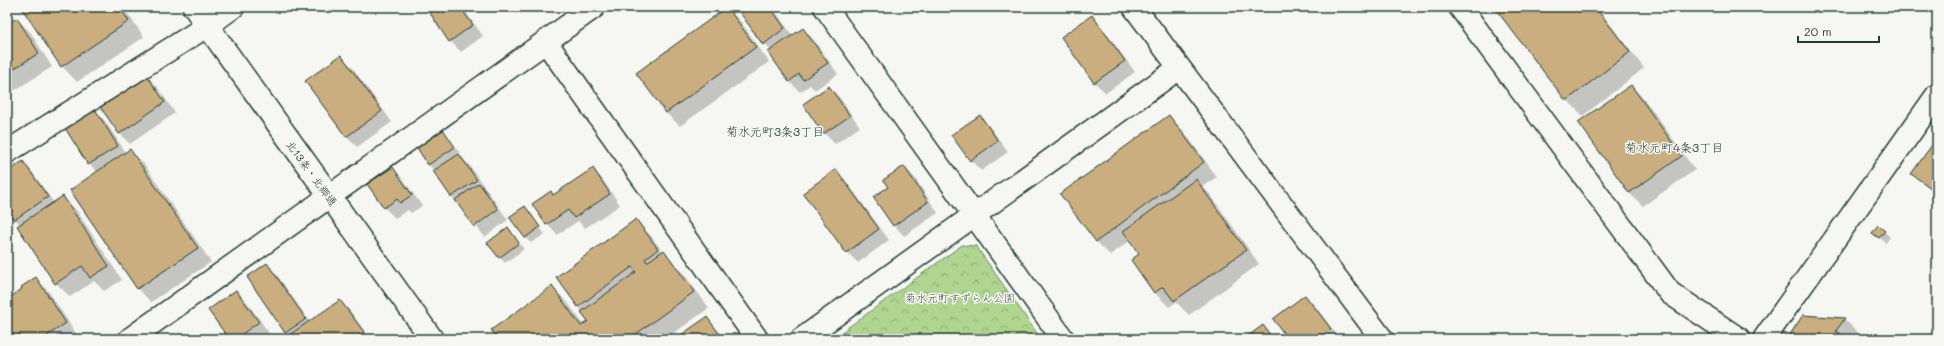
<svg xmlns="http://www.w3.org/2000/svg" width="1944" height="346" font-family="Mali,'Klee One',sans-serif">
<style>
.park{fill:url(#park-crowns);stroke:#688962}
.shadow{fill:#0003}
.building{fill:#caae7f;stroke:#1f3d34}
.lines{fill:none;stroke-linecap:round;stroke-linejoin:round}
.minor-casing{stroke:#1f3d34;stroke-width:25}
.minor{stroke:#f6f6f2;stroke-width:22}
.labels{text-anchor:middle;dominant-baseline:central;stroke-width:3;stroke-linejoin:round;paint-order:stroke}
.street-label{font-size:11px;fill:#1f3d34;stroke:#f6f6f2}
.park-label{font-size:11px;fill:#3c5b46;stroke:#f6f6f2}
.neighbourhood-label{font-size:12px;fill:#1f3d34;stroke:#f6f6f2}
</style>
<defs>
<pattern id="park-crowns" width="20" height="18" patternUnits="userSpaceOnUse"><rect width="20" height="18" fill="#b0d590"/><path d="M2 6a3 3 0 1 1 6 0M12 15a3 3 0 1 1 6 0" fill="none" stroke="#8fae76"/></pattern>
</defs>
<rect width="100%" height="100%" fill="#f6f6f2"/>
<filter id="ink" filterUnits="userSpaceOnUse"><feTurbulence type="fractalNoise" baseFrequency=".025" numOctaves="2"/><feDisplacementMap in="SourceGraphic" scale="8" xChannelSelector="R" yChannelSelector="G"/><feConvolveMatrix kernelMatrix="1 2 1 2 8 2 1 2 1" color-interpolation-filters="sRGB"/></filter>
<g filter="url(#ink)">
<path class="park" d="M962 245 976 246 1041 339H832Z"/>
<path class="shadow" d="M7 7H12L13 10 7 14Z
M22 7H123L144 37 77 82 62 66Z
M427 7H462L483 36 461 52 450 41Z
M737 7H772L793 36 803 29 814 40 838 74 815 90 810 85 800 92 789 81 771 51Z
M1496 7H1597L1644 68 1583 116 1567 100Z
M727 9 741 22 769 62 680 126 666 113 638 74Z
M1092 16 1102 27 1135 72 1106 93 1095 83 1063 37Z
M17 19 31 33 52 67 7 95V25Z
M341 56 352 67 392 122 357 147 347 137Z
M145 75 156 85 175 113 130 144 119 133Z
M1631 86 1645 100 1695 170 1643 206 1629 193Z
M829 87 840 98 860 127 835 144 824 133 804 105Z
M95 111 105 121 126 153 130 150 144 164 211 262 151 302 137 288 97 172 89 164Z
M980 116 990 127 1008 152 981 171 971 160Z
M1169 116 1183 130 1217 177 1202 187 1210 194 1259 264 1189 315 1176 302 1169 307 1155 293 1132 260 1141 254 1131 240 1110 255 1096 241Z
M442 130 460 153 458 154 470 166 508 220 485 237 452 197 435 171 428 164Z
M1937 140V195L1913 173Z
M23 162 33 173 54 203 63 197 77 211 122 280 104 291 94 281 70 297 56 283 20 225 7 208V173Z
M904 167 915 178 938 213 904 236 894 225 889 188Z
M392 168 403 179 422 206 411 213 408 210 395 218 384 207Z
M593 169 603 180 620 205 585 228 578 221 557 235 547 224 550 192 554 196Z
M836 171 846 181 889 240 858 263 847 252Z
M525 208 545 234 531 243 525 238Z
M636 220 651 236 663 252 679 267 709 308 666 339H499L552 287 568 303 584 325 589 321 578 306Z
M508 229 524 249 505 263 499 257Z
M1884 231 1890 237 1886 243 1873 233Z
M267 265 277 275 310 322 340 301 351 312 370 339H288L290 336 286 332Z
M36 278 49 292 79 338 7 339V301L24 290Z
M236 292 247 302 269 333 261 339H230Z
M1305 297 1316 307 1340 339H1289Z
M707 318 725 339H677Z
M1844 319 1858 332 1853 339H1789Z
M1263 327 1275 339H1245Z"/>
<path class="building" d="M21 7H119L129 21 61 67Z
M426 7H460L473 25 449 42Z
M727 7 756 47 666 113 636 73Z
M736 7H770L785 28 763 45Z
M1494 7H1595L1630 52 1566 101Z
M1092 15 1125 61 1094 83 1061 37Z
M17 18 39 53 7 73V24Z
M803 28 828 63 803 80 799 74 789 82 768 52Z
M341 55 382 111 346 137 305 81Z
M145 73 165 102 119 134 99 105Z
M1631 85 1682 156 1629 193 1578 122Z
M829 86 850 116 823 134 803 104Z
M95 109 118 146 88 165 65 128Z
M980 115 998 141 970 161 951 135Z
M1169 115 1204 162 1096 242 1060 194Z
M443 129 455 147 428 165 416 146Z
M1937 138V192L1911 174Z
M130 149 198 248 137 289 70 190Z
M459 154 477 180 451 197 433 171Z
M23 161 48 197 14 220 7 210V172Z
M904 166 928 202 893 226 873 197 888 187 883 180Z
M393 167 412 195 400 203 397 199 384 208 367 184Z
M593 168 610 194 574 218 568 210 546 225 532 204 551 191 553 195Z
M836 169 879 229 846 253 803 193Z
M1196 179 1246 250 1174 301 1163 287 1154 293 1131 260 1139 254 1123 231Z
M479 183 498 209 474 227 455 200Z
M63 196 109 266 90 278 82 266 55 284 17 226Z
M525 206 540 227 525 238 509 217Z
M636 219 658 249 645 259 647 262 664 250 694 292 629 339H498L491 330 552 286 581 326 588 321 581 312 636 272 632 267 578 307 556 277Z
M1878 225 1885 231 1879 238 1872 233Z
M508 227 519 243 499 258 487 243Z
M267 263 306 319 285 333 247 277Z
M36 277 66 323 47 336 49 339H7V299L22 289 21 287Z
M236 290 259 322 235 339H229L208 310Z
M1305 295 1331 329 1317 339H1288L1273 319Z
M340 300 364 332 354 339H287L286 337Z
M1803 315 1845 318 1836 331 1849 339H1787Z
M707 317 723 339H675Z
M1263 325 1273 339H1244Z"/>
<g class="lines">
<defs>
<path id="minor" d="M194 7 432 339
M825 7 1063 339
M1134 7 1382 339
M1460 7 1670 293 1739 339
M546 42 757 339
M7 152 207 26 233 7
M130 339 594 7
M802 339 1179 68
M1764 339 1937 95"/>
</defs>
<use href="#minor" class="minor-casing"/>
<use href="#minor" class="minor"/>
</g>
</g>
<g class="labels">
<g class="street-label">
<text transform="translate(312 173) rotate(54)">北13条・北郷通</text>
</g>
<g class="park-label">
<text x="960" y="297">菊水元町すずらん公園</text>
</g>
<g class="neighbourhood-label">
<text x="775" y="131">菊水元町3条3丁目</text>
<text x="1674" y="147">菊水元町4条3丁目</text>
</g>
</g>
<rect width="1944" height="346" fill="none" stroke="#f6f6f2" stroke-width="24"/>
<rect x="12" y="12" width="1920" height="322" fill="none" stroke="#1f3d34" stroke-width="1.5" filter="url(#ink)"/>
<path d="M1798 36v6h81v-6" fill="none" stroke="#1f3d34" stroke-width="2"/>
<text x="1804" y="36" font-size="12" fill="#1f3d34" stroke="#f6f6f2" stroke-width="3" paint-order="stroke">20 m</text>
</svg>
